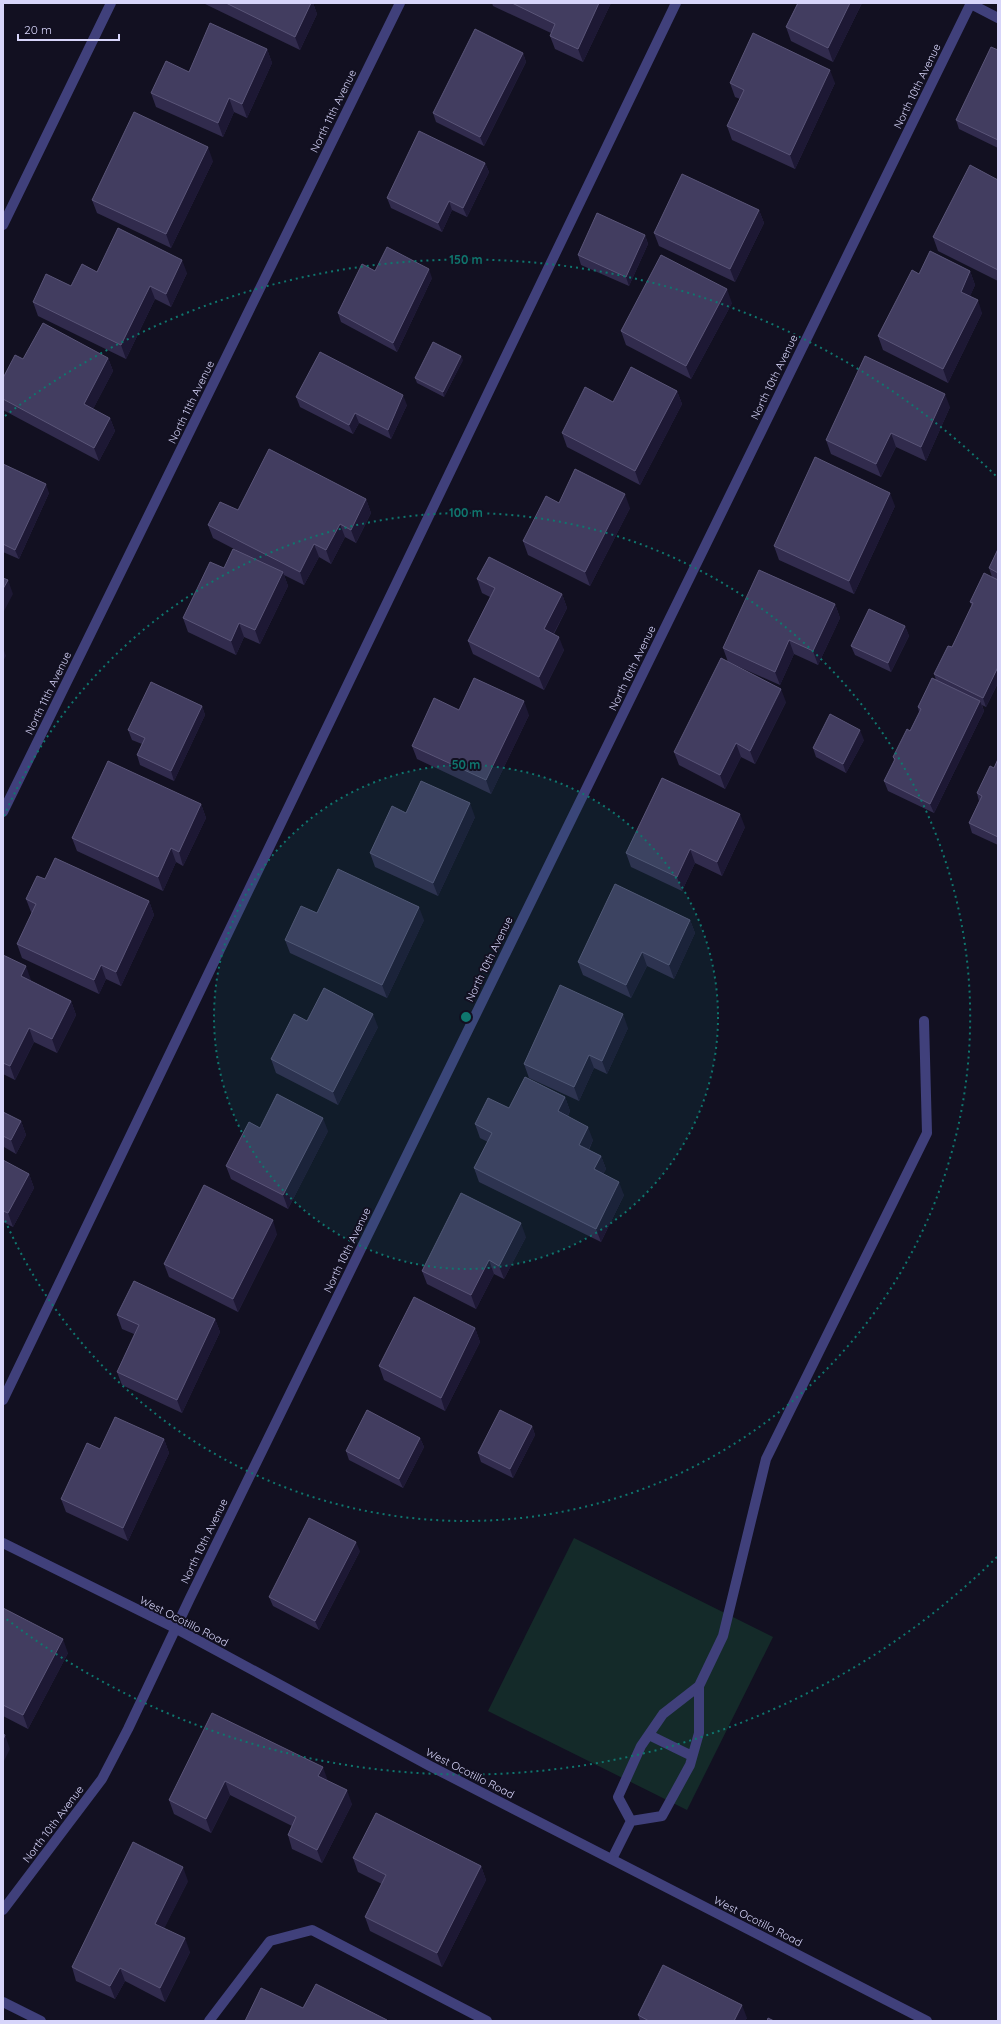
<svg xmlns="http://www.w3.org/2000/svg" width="1001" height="2024" font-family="Quicksand,sans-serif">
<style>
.green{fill:#142a29}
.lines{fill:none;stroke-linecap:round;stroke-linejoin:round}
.lane{stroke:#40407b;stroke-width:10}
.street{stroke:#40407b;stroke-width:10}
.wall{fill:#312b4d}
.shaded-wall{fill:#1d1834}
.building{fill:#423d60;stroke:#5a5578}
.ring{fill:none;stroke:#0f766e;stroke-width:2;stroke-dasharray:2 4}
.labels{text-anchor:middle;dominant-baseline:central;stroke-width:4;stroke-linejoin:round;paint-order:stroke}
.street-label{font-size:11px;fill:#d7d5fa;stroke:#121021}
.centre{fill:#0f766e;stroke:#121021;stroke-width:2}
.ring-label{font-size:12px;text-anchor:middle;font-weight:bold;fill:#0f766e;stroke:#121021;stroke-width:4;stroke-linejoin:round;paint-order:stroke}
</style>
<rect width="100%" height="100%" fill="#121021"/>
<path class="green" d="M574 1538 773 1637 687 1810 488 1711Z"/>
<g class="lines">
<path class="lane" d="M3 225 111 3
M3 1400 676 3
M699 1686 723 1636 766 1459 927 1133 924 1021
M699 1686V1733L690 1765 662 1816 631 1821 618 1797 641 1746 663 1714Z
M649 1735 692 1756
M612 1859 631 1821
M209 2021 270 1941 312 1930 487 2021"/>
<path class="street" d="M971 4 998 18
M3 812 400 3
M3 1543 175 1628 430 1766 927 2021
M3 1910 102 1779 128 1729 190 1598 971 3
M3 2002 41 2021"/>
</g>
<path class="wall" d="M203 3H313L317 14 300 50Z
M492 3H611L583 62 555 49 550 36 551 33 493 6Z
M796 3H862L833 62 791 41 786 27 797 4Z
M267 49 272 63 247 118 234 112 223 137 156 107 151 93 189 72Z
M998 50V148L959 129 956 120Z
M523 53 526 62 484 146 436 122 433 113Z
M730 83H835L795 169 732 140 727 126 740 99 735 97Z
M213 161 171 248 97 213 92 200Z
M485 163 489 172 467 217 452 210 442 232 391 208 387 198Z
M998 180V281L938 251 933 237Z
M759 210 764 223 735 282 659 246 654 233Z
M645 235 648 244 629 286 581 265 578 255Z
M970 271 975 285 970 296 982 313 948 383 883 350 878 336 919 274Z
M97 272 187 273 171 307 155 299 126 359 38 316 33 302 71 286Z
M432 278 397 352 341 322 338 313Z
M732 303 691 379 626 345 621 331Z
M108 358 113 371 93 409 110 418 115 431 99 461 3 410V378L23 359Z
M463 360 444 397 417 383 415 378Z
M677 391 682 404 640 485 567 447 562 433 613 402Z
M296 397 407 405 391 439 359 423 353 434 300 407Z
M950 407 926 461 896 447 881 477 831 454 826 440Z
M3 464 49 493 19 559 3 552Z
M366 499 371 513 356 543 345 537 331 564 319 557 304 585 284 575 288 586 260 644 244 637 236 655 188 632 183 618 224 568 236 550 213 538 208 525 238 510Z
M559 503 630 508 590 586 528 555 523 541Z
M895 506 854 594 779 560 774 546Z
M998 549V683L986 707 982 705 984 711 934 813 888 791 884 781 894 761 893 757 910 731 919 712 918 707 936 680 934 674 952 647 972 606 970 602 992 577 989 568Z
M477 579 562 594 567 608 554 634 564 650 544 690 473 654 468 641 490 597 482 593Z
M835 604 840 618 818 665 794 654 780 685 728 662 723 648Z
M905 626 909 636 891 672 855 655 851 646Z
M786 702 755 764 741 757 725 789 679 765 674 752Z
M202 706 205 715 174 781 140 765 137 755 142 744 132 740 128 730Z
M459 710 529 715 491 794 417 759 412 746Z
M864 740 846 773 816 757 813 748Z
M998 759V845L972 833 969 823 979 801 977 793 994 768Z
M201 804 206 818 183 866 176 862 163 891 77 851 72 838Z
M406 813 475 817 438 896 375 867 370 853Z
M745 827 722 876 695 863 682 891 631 867 626 853Z
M45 879 149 901 154 915 121 986 106 979 99 994 22 958 17 944 32 913 31 912 26 899Z
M317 913 424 920 387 998 290 953 285 940Z
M690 920 695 933 674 979 647 966 631 998 583 975 578 962Z
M3 955 31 980V981L71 1001 76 1015 57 1053 34 1042 15 1080 3 1074Z
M307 1021 378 1027 338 1105 276 1073 271 1059Z
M628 1028 607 1074 594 1068 579 1101 529 1078 524 1064Z
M565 1097 570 1111 568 1116 593 1140 589 1150 601 1156 606 1169 603 1174 624 1195 601 1242 479 1182 474 1168 488 1142 480 1138 475 1124 509 1108Z
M3 1112 21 1121 26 1135 16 1154 4 1147 3 1149Z
M328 1131 288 1209 231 1179 226 1166Z
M3 1160 29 1174 34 1188 13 1227 3 1222Z
M277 1234 238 1312 169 1277 164 1264Z
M526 1237 504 1279 494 1274 476 1309 427 1284 422 1271Z
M117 1315 215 1319 220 1332 182 1413 122 1385 117 1372 134 1334 122 1329Z
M475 1328 480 1342 445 1411 384 1380 379 1366Z
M532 1426 535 1435 513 1478 481 1462 478 1453Z
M420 1438 424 1447 403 1488 349 1460 346 1451Z
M164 1439 169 1453 128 1541 66 1512 61 1499Z
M360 1551 319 1630 273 1606 269 1597Z
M3 1608 68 1653 28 1729 3 1716Z
M212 1713 328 1781 352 1804 322 1863 292 1849 288 1835 292 1826 230 1795 211 1833 174 1814 169 1800Z
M353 1858 481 1866 486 1880 442 1967 370 1931 365 1917 382 1884 358 1872Z
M188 1881 164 1928 190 1952 165 2002 125 1981 115 1999 76 1981 72 1967Z
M638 2015 747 2018 745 2021H640Z"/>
<path class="shaded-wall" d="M311 3H313L317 14 300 50 295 37Z
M599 3H611L583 62 578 49Z
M850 3H862L833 62 828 48Z
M267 49 272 63 247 118 242 104Z
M523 53 526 62 484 146 480 137Z
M830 70 835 83 795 169 790 155Z
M229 98 234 112 223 137 218 123Z
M208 147 213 161 171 248 166 234Z
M485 163 489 172 467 217 463 208Z
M449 201 452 210 442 232 438 223Z
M759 210 764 223 735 282 730 269Z
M645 235 648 244 629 286 626 277Z
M182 260 187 273 171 307 166 294Z
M429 269 432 278 397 352 393 343Z
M970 271 975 285 966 305 961 292Z
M150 286 155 299 126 359 121 345Z
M727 289 732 303 691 379 686 366Z
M978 300 982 313 948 383 943 369Z
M461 356 463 360 444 397 443 392Z
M108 358 113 371 89 417 84 404Z
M677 391 682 404 640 485 635 471Z
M945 394 950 407 926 461 921 447Z
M403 395 407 405 391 439 388 430Z
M355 413 359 423 353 434 349 425Z
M110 418 115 431 99 461 94 448Z
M891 433 896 447 881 477 876 464Z
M46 484 49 493 19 559 15 550Z
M890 493 895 506 854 594 849 581Z
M625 494 630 508 590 586 585 572Z
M366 499 371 513 356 543 351 530Z
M340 524 345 537 331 564 326 550Z
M314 544 319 557 304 585 300 572Z
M283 572 288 586 260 644 255 630Z
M8 580 13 594 3 613V589Z
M562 594 567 608 549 642 544 629Z
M835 604 840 618 818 665 813 651Z
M239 623 244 637 236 655 231 641Z
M905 626 909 636 891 672 888 663Z
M559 637 564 650 544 690 539 677Z
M789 640 794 654 780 685 775 672Z
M3 648 6 656 3 661Z
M998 667V683L986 707 983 698Z
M781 689 786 702 755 764 750 751Z
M524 701 529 715 491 794 486 780Z
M980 701 984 711 934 813 930 804Z
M202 706 205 715 174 781 171 771Z
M860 730 864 740 846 773 843 764Z
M736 743 741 757 725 789 720 775Z
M470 803 475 817 438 896 433 883Z
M201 804 206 818 183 866 179 852Z
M740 814 745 827 722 876 717 862Z
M171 848 176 862 163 891 158 877Z
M690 849 695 863 682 891 677 877Z
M149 901 154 915 121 986 116 972Z
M419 907 424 920 387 998 382 985Z
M690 920 695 933 674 979 669 965Z
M642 952 647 966 631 998 626 985Z
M101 965 106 979 99 994 94 980Z
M26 966 31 980 26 990 21 976Z
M71 1001 76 1015 57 1053 52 1039Z
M373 1014 378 1027 338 1105 333 1092Z
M623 1014 628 1028 607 1074 602 1061Z
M29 1028 34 1042 15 1080 10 1066Z
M589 1055 594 1068 579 1101 574 1087Z
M565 1097 570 1111 563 1125 558 1111Z
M323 1118 328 1131 288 1209 283 1195Z
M21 1121 26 1135 16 1154 11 1140Z
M588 1127 593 1140 584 1159 579 1145Z
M601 1156 606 1169 599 1183 594 1169Z
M29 1174 34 1188 13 1227 8 1213Z
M619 1182 624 1195 601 1242 596 1229Z
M273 1220 277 1234 238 1312 233 1299Z
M521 1223 526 1237 504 1279 499 1266Z
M489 1260 494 1274 476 1309 471 1295Z
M215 1319 220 1332 182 1413 177 1400Z
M475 1328 480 1342 445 1411 441 1398Z
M532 1426 535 1435 513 1478 510 1469Z
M420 1438 424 1447 403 1488 399 1479Z
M164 1439 169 1453 128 1541 123 1528Z
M356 1542 360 1551 319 1630 315 1621Z
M63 1639 68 1653 28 1729 23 1715Z
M5 1735 10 1749 3 1763V1740Z
M323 1767 328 1781 318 1776Z
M225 1781 230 1795 211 1833 206 1819Z
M347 1790 352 1804 322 1863 317 1850Z
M481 1866 486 1880 442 1967 437 1953Z
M183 1867 188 1881 160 1937 155 1924Z
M185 1938 190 1952 165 2002 160 1988Z
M120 1968 125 1981 115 1999 110 1986Z
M742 2005 747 2018 745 2021H734Z"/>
<path class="building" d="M226 3H311L295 37Z
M512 3H599L578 49 550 36 555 24Z
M798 3H850L828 48 786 27Z
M210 23 267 49 242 104 229 98 218 123 151 93 166 61 189 72Z
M475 29 523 53 480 137 433 113Z
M753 33 830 70 790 155 727 126 744 90 730 83Z
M991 47 998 50V140L956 120Z
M134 112 208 147 166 234 92 200Z
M419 131 485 163 463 208 449 201 438 223 387 198Z
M970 165 998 180V270L933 237Z
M682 174 759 210 730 269 654 233Z
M597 213 645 235 626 277 578 255Z
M118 228 182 260 166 294 150 286 121 345 33 302 46 274 71 286 82 264 97 272Z
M387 247 429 269 393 343 338 313 362 264 375 271Z
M930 251 970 271 961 292 978 300 943 369 878 336 912 270 919 274Z
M661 255 727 289 686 366 621 331Z
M43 323 108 358 84 404 110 418 94 448 3 399V378L15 355 23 359Z
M433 342 461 356 443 392 415 378Z
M320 352 403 395 388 430 355 413 349 425 296 397Z
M865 356 945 394 921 447 891 433 876 464 826 440Z
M631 367 677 391 635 471 562 433 585 387 613 402Z
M269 449 366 499 351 530 340 524 326 550 314 544 300 572 208 525 220 502 238 510Z
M815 457 890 493 849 581 774 546Z
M3 464 46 484 15 550 3 544Z
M575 469 625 494 585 572 523 541 546 496 559 503Z
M233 549 283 572 255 630 239 623 231 641 183 618 210 562 224 568Z
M998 549V573L989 568Z
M489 557 562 594 544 629 559 637 539 677 468 641 495 588 477 579Z
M759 570 835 604 813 651 789 640 775 672 723 648Z
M984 573 998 580V667L983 698 934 674 948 646 952 647 973 603 970 602Z
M3 578 8 580 3 589Z
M869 609 905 626 888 663 851 646Z
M721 658 781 689 750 751 736 743 720 775 674 752Z
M474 678 524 701 486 780 412 746 434 698 459 710Z
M932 678 980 701 930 804 884 781 895 759 893 757 907 729 910 731 921 709 918 707Z
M151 682 202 706 171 771 137 755 145 738 128 730Z
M830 714 860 730 843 764 813 748Z
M998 759V837L969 823 982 796 977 793 990 766 994 768Z
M108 761 201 804 179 852 171 848 158 877 72 838Z
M662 778 740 814 717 862 690 849 677 877 626 853Z
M421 781 470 803 433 883 370 853 392 806 406 813Z
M55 858 149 901 116 972 101 965 94 980 17 944 36 904 26 899 37 876 45 879Z
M338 869 419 907 382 985 285 940 301 906 317 913Z
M615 884 690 920 669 965 642 952 626 985 578 962Z
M3 955 26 966 21 976 71 1001 52 1039 29 1028 10 1066 3 1063Z
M560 985 623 1014 602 1061 589 1055 574 1087 524 1064Z
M324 988 373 1014 333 1092 271 1059 294 1014 307 1021Z
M525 1077 565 1097 558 1111 588 1127 579 1145 601 1156 594 1169 619 1182 596 1229 474 1168 492 1133 475 1124 488 1098 509 1108Z
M277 1094 323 1118 283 1195 226 1166 249 1122 260 1128Z
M3 1112 21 1121 11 1140 3 1136Z
M3 1160 29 1174 8 1213 3 1211Z
M204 1185 273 1220 233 1299 164 1264Z
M461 1193 521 1223 499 1266 489 1260 471 1295 422 1271Z
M134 1281 215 1319 177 1400 117 1372 139 1325 117 1315Z
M414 1297 475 1328 441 1398 379 1366Z
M367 1410 420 1438 399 1479 346 1451Z
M500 1410 532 1426 510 1469 478 1453Z
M115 1417 164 1439 123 1528 61 1499 87 1443 100 1449Z
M309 1518 356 1542 315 1621 269 1597Z
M3 1608 63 1639 23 1715 3 1705Z
M212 1713 323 1767 318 1776 347 1790 317 1850 288 1835 296 1817 225 1781 206 1819 169 1800Z
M3 1734 5 1735 3 1740Z
M376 1813 481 1866 437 1953 365 1917 386 1875 353 1858Z
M133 1842 183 1867 155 1924 185 1938 160 1988 120 1968 110 1986 72 1967Z
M663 1965 742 2005 734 2021H649L638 2015Z
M316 1984 387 2020V2021H245L261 1988 303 2008Z
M768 2018 774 2021H767Z"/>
<circle cx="466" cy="1017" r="252" fill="#0f766e" fill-opacity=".12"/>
<g class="ring">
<circle cx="466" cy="1017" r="252"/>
<path d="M4 816A504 504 0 1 1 4 1218"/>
<path d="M997 1557A757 757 0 0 1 5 1618M5 416A757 757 0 0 1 997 477"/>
</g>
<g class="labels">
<g class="street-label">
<text transform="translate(917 86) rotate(-64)">North 10th Avenue</text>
<text transform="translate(333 111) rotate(-64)">North 11th Avenue</text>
<text transform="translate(774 377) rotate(-64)">North 10th Avenue</text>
<text transform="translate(191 402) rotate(-64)">North 11th Avenue</text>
<text transform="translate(632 668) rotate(-64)">North 10th Avenue</text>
<text transform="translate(48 693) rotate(-64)">North 11th Avenue</text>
<text transform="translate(489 959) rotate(-64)">North 10th Avenue</text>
<text transform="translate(347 1250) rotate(-64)">North 10th Avenue</text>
<text transform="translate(204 1541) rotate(-64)">North 10th Avenue</text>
<text transform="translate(184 1621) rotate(27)">West Ocotillo Road</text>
<text transform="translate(470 1773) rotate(27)">West Ocotillo Road</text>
<text transform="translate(53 1824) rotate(-53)">North 10th Avenue</text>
<text transform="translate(758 1921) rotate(27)">West Ocotillo Road</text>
</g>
</g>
<circle cx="466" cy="1017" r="6" class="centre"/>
<g class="ring-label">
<text x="466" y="264">150 m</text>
<text x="466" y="517">100 m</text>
<text x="466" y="769">50 m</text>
</g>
<rect width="1001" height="2024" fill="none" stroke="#d7d5fa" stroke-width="8"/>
<path d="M18 34v6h101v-6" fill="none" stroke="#d7d5fa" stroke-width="2"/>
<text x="24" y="34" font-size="12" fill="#d7d5fa" stroke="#121021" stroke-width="3" paint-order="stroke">20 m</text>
</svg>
